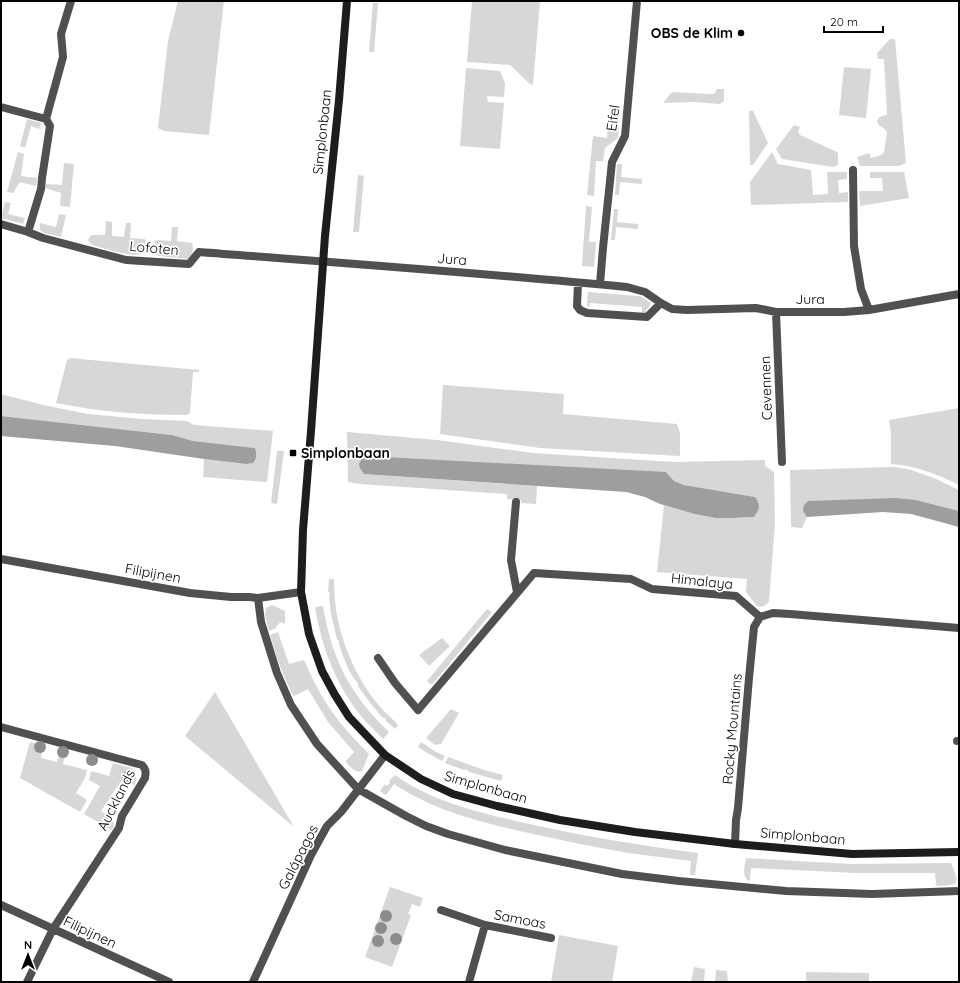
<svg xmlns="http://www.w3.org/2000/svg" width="960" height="983" font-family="Quicksand,sans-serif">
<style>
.green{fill:#d7d7d7}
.water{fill:#9e9e9e}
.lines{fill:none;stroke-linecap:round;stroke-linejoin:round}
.lane{stroke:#505050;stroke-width:8}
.street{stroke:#505050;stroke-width:8}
.secondary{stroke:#1d1d1d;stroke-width:8}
.tree{fill:#8c8c8c}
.poi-dot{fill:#000;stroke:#fff;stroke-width:1.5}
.labels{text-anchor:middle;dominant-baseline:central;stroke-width:3.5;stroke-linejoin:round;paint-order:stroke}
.poi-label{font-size:14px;font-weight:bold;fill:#000;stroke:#fff;text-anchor:end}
.street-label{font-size:14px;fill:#000;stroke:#fff}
</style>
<rect width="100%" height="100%" fill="#fff"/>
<path class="green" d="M178 1H224L209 135 164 131 158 128 168 41Z
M472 1H540L533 85 530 84 510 65 467 62Z
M373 3H378L374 52H369Z
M890 39H895L906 163 899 166H860L857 157 869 153 871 158 881 155 884 152 887 132C885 127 880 128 877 122 878 116 882 116 887 115L884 59H878L877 53Z
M844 67 871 69 866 118 839 115Z
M466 68 500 71 505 83 504 97 487 96 488 102 504 103 500 149 460 146Z
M717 89H724V101L720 104 694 102 663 103 671 93 673 92 710 94H714Z
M749 111H753L768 143 753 165H750Z
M27 119 41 123 39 129 31 126 25 148 20 146Z
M608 125 619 126 618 138 605 148 603 161H596L594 196 587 195 593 136 607 138Z
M794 125 800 127 798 132 800 135 837 152 838 154V165L833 167 827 166 782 159 776 149Z
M18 152 24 154 21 176 37 178 36 186 20 182 13 193 7 192Z
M772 152 778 164 811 170 813 195 828 194 827 172H847V179L838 180 839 193 848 192V202L751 205 750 182Z
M64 163 74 164 70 207 60 206 61 193 45 188 46 184 62 185Z
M617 164H622L621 177 642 179V184L620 182 619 195H615Z
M870 172H904L909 198 860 206 859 191H883L882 178H870Z
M358 175 364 176 359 232H353Z
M5 202 11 203 8 214 25 218 23 224 1 218Z
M586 206 592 207 589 242H596L594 267 582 266Z
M614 209H618L617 222 638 224V229L616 227 615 240H611Z
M59 214 66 215 61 237 44 233 40 230V223L56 227Z
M106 221 112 222V236L124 237 126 223H131L130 238 144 239 146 240 145 249 144 253C134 259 104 248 92 245L90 243 88 240 91 235H105Z
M172 227H178L177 241 192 243C194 248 193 256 188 259L159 256C153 253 155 247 155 241L158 240 171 241Z
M588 292 638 296 642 297 651 303 645 313 642 312V307L590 303 589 307H588L587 305Z
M70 358 199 370V372H193L190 413 187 415C143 415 100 412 56 403L67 360Z
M443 385 564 394 563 414 677 424 680 433V456L540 448 440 434Z
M1 394 43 405 88 414 142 419 187 421 194 425 273 431 267 482 203 477 204 459 250 464 257 456 255 448 193 441 172 435 1 416Z
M959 408V485C936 474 917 466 891 464V434L889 420Z
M347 432 437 440 533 453 674 462 765 460V466L774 472 775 524 769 601C767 605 762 608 757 606L746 592 747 579 657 572 664 505 676 509 732 518 754 517C760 508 761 506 755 497L684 485 674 481 666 472 364 474 537 486 536 504 521 503V500L507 499V494L360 484 348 482Z
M277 451H284L277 504 271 503Z
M894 467 908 469 934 478 959 490V511L916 500 803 511 807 517 802 528 791 527 790 470Z
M329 579H334C334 589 335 600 336 610 342 646 359 685 385 712 389 716 394 720 398 725L395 729 386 721 385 718 382 717 371 704 358 686V683C349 675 343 656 339 644V641L337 639 331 614 329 597C330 595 330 593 328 591Z
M272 605 285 611V623L283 624 282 622 278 624V625L276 626 277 628 269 631 265 615 266 608Z
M323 606C332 660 350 694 389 732L383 739C378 734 373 729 368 724 338 691 322 650 315 607Z
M487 609 492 612 432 685 427 681Z
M278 632 289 664 304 660C309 670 313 681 319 691 332 715 350 735 369 754L362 771C355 773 350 767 346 762V761L354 752 328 722 308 689 294 696 293 695C283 676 276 656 270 635Z
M442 638 450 646 429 666 419 655Z
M215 692 294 827 185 736Z
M451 709 459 713 441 744 435 745 426 738Z
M30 742 43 745 41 758 57 762 61 750H63L66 752 63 764 87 770 85 778 76 793 87 800 80 812 20 778Z
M421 742 436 752 445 756 442 761 424 751 418 747Z
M448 757 484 770 503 775 501 781 469 772 466 769 464 770 445 763Z
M113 763 132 768C135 774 139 780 134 785L123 778 101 811 112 818 114 826 112 830 84 814 100 786 89 780 91 771 109 776Z
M395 775C431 801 474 811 516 821 576 835 637 845 698 853L695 875H690V874L691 861C670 858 649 856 628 853 596 847 564 841 533 834 484 823 436 812 394 784L387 794 385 795 380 791 385 784 386 786 390 783 389 781Z
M746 858 850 864 951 863C960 885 960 885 937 886L936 884 935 873H856L751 868 750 880 749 881C741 876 745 866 746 858Z
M390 887 423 898 420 907 412 904 408 914 411 915 392 967 365 957Z
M559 935 618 946 612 982H551Z
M694 967 705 969 704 982H691Z
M716 970 727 971 728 982H715Z
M806 972 869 973V982H806Z"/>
<path class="water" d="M1 416 172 435 193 441 255 448C257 454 257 458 253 463L247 464 204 459 115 446 1 436Z
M365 456 666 472 674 481 684 485 755 497C761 506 760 508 754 517L732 518H716L695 514 660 504 645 497 626 492 364 474C358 465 357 464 365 456Z
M896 498 916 500 959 511V527L911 514 883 512 807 517 803 511 804 505 808 501Z"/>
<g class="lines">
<path class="lane" d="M378 658 395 683 418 710"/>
<path class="street" d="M71 1 61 34 63 57 46 119 50 126 42 178 41 189 28 232 43 238 126 260 189 264 199 252C342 263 485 273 627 287L645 292 661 303
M1 107 46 119
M853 170 854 246 861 289 869 310
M1 224 28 232
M578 283 577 306 580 310 587 313 647 317 661 303 672 309 687 310 756 308 776 312H844L869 310 959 294
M600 284 603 248 612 162 625 136 637 1
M776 312 782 462
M516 502 511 560 517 592
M1 559 190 593 231 597H249L258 598 301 592
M258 598 261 622 277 673 291 705 317 744 358 789 406 816 426 826 448 834 505 850 622 874 679 881 786 891 872 894 959 891
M760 617 773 613 790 614 959 628
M418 710 534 573 631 579 652 589 736 596 760 617
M1 727 142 765C146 769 146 772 145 778L122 816 119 828 53 929 27 982
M957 741H959
M735 844 736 820 738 808 749 678 754 627 760 617
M1 905 169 982
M441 910 485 925 551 938
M253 982 311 855 327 826 341 812 385 755
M469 982 485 925"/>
<path class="secondary" d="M347 1 339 100 325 236 311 431 303 530 301 592 309 634 322 671 335 695 349 717 385 755 421 779 453 794 497 806 560 820 635 832 735 844 852 854 959 852"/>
</g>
<g class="tree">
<circle cx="40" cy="747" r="6"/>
<circle cx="63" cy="752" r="6"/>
<circle cx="92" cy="760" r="6"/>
<circle cx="128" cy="777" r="6"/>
<circle cx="386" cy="916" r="6"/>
<circle cx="381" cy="928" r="6"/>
<circle cx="396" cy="939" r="6"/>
<circle cx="378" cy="941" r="6"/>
</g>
<g class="poi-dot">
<circle cx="741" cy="33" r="4"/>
<rect x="289" y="449" width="8" height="8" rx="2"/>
</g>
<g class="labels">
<g class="poi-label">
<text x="733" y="33">OBS de Klim</text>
<text x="301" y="453" text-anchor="start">Simplonbaan</text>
</g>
<g class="street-label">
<text transform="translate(613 118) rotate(-82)">Eifel</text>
<text transform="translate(322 132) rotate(-84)">Simplonbaan</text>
<text transform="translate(154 248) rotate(5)">Lofoten</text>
<text transform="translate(452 259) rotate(5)">Jura</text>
<text x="810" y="299">Jura</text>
<text transform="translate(766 388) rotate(-92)">Cevennen</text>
<text transform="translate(153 573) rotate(10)">Filipijnen</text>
<text transform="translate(702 581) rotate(6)">Himalaya</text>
<text transform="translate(732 729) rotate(-85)">Rocky Mountains</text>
<text transform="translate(486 787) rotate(16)">Simplonbaan</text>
<text transform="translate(116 800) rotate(-63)">Aucklands</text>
<text transform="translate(803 836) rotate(5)">Simplonbaan</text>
<text transform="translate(298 857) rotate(-63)">Galápagos</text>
<text transform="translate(520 919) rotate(11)">Samoas</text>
<text transform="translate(90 932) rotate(25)">Filipijnen</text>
</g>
</g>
<rect width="960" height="983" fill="none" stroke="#000000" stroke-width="4"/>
<g transform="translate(28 955)" stroke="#ffffff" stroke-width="3" paint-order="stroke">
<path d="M0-3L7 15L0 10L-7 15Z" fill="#000000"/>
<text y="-6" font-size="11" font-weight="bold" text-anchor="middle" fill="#000000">N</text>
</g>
<path d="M824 26v6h59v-6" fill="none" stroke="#000000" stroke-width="2"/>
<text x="830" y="26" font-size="12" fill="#000000" stroke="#ffffff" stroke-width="3" paint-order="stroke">20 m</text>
</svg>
